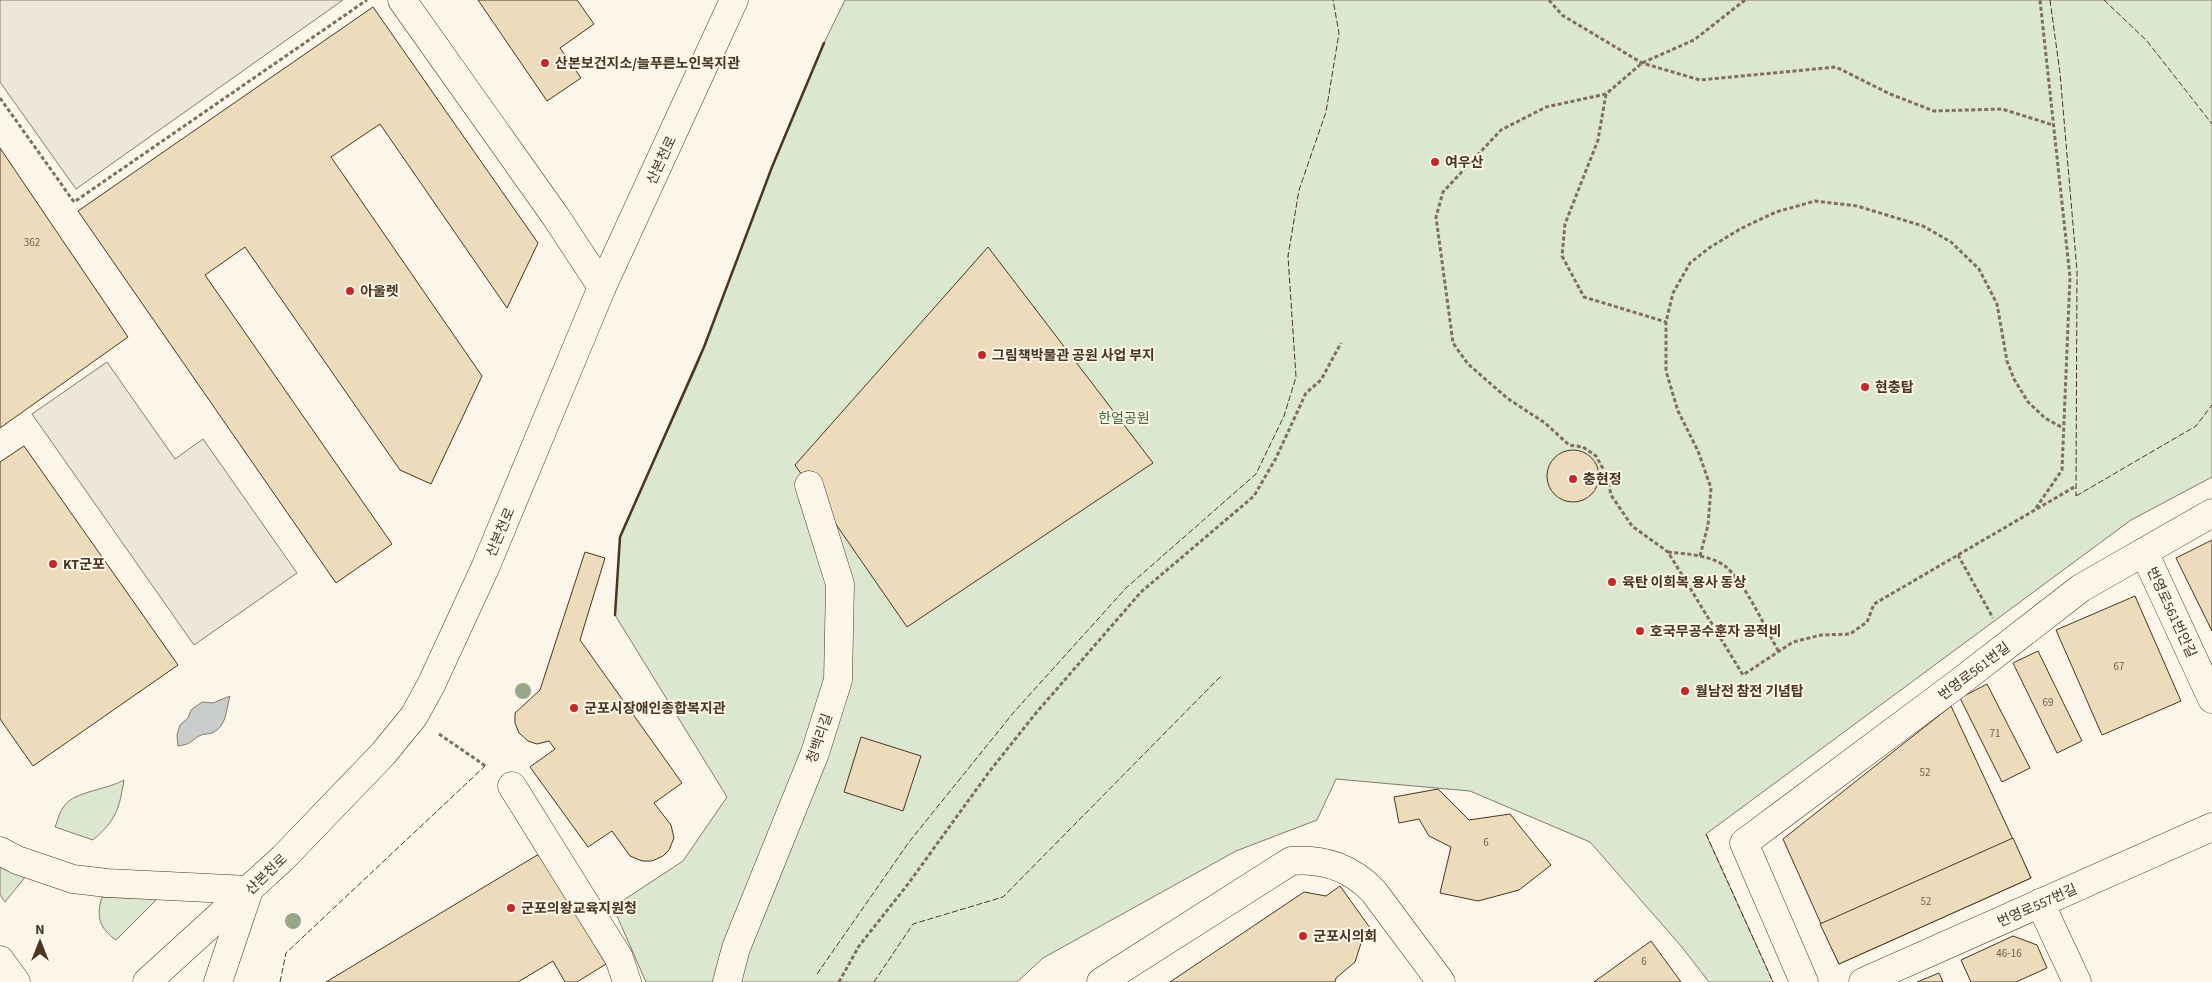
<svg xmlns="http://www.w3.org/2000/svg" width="2212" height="982" font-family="'Source Sans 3','Noto Sans KR',sans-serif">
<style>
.green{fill:#dce7d0;stroke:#887966}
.parking{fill:#ede7d9;stroke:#887966}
.water{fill:#c9cecd;stroke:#887966}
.building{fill:#ecdcbc;stroke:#4a3520}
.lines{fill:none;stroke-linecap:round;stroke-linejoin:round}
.minor-casing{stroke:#4a3520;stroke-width:29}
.path{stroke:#7f6f5c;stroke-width:3;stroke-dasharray:4 2.5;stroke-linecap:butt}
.minor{stroke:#fbf6e9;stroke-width:28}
.fence{stroke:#4a3520;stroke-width:1;stroke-dasharray:6 2.5;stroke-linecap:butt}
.wall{stroke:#4a3520;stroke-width:2.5}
.tree{fill:#96a887}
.poi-dot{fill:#c62828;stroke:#fbf6e9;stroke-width:2}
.labels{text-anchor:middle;stroke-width:4;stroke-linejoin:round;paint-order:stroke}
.number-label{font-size:11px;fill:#725f47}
.poi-label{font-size:14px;font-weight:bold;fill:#4a3520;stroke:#fbf6e9;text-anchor:start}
.street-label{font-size:14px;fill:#4a3520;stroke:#fbf6e9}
.park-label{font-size:14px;fill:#436837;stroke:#fbf6e9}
</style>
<rect width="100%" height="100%" fill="#fbf6e9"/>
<g class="green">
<path d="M845,0H2212V477L2131,520L1706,834L1773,982H1709L1681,946L1590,842L1470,791L1336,779L1317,820L1236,851L1043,958L1017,982H646L613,907L683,861L727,797L615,615L620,537L697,366L772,167L824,43Z"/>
<path d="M124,780C119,810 116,820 93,840L55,827C58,820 60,810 65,805C74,792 109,789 124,780Z"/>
<path d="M0,864L26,876L5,902L0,895Z"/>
<path d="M102,897L157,899L116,940C99,928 96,916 102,897Z"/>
</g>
<g class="parking">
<path d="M0,0H343L76,189L0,82Z"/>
<path d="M107,362L175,459L203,439L297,573L194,645L32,414Z"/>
</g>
<path class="water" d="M230,696C226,709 227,725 214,732C210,735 203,733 199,736C188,743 191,744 178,746L177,735L180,725L188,718L191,710L202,702L213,703Z"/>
<g class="building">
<path d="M478,0H577L594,24L560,48L581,78L547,101Z"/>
<path d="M373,7L538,243L507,308L380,124L331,157L482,376L431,484L400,470L245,247L205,275L392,544L336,583L78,211Z"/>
<path d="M0,148L128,337L0,428Z"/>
<path d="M988,247L1153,463L907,627L795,465Z"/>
<path d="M24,446L178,665L33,766L0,719V462Z"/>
<circle cx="1573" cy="476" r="26"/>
<path d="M2212,540V631L2176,558Z"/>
<path d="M585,552L605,558L580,640L682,783L654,803L671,825L674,838L669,850L663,856L652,861H642L630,856L612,831L588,847L530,767L555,749L549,741L537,744L528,741L519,733L515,723V713L540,690Z"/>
<path d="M2135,596L2181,701L2102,735L2056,630Z"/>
<path d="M2038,651L2082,741L2057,753L2013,663Z"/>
<path d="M1987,684L2030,768L2002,782L1960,698Z"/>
<path d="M1951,706L2031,878L1839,964L1783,839Z"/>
<path d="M861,737L921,756L903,811L844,792Z"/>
<path d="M1438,789L1469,820L1510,814L1551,865L1519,890L1478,901L1440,893L1451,847L1429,836L1419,819L1399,823L1394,797Z"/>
<path d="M2013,838L2031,878L1839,964L1820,924Z"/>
<path d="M539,854L606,964L577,982H565L553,961L518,982H326Z"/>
<path d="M1340,886L1373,932L1362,940L1355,962L1336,978L1335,982H1170L1304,892L1326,896Z"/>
<path d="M2013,936L2037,945L2047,968L2016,982H1971L1961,960Z"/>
<path d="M1651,941L1681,982H1594Z"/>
<path d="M1939,973L1943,982H1917Z"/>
</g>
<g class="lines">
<g class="minor-casing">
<g id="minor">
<path d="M402,0L556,217L602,287"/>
<path d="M2144,552L2212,699"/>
<path d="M512,786L619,958L627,982"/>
<path d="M0,851L17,860L73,879L107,883L249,890L218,982"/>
<path d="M2040,903L2077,982"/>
<path d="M0,960L16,982"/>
<path d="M147,982L283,858L383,754L414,716L431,685L485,568L602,287L734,0"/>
<path d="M727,982L736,948L815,753L838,680L840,584L809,485"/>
<path d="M1101,982L1291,861C1323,858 1352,868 1374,892L1441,982"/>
<path d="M1804,982L1744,843L1957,684L2081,588L2212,513"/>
<path d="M1863,982L2212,827"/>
</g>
</g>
<g class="path">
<path d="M1549,0L1562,15L1642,63L1700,80L1836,67L1890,94L1934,111L2002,109L2053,125"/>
<path d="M1745,0L1694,40L1642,63L1606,94L1546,107L1501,130L1443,192L1436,217L1453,343L1468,364L1507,398L1545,423L1569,445L1583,447L1596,456L1607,476L1611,495L1632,526L1668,552L1743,675L1793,642L1821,635L1850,634L1867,622L1874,604L2076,486"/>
<path d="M1606,94L1598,140L1565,224L1562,256L1584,297L1666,322"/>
<path d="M0,98L74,202L367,0"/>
<path d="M2036,508L2062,470L2070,277L2040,0"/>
<path d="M1668,552C1686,554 1710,555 1725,566C1745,582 1765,628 1779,652"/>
<path d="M1958,555L1993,618"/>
<path d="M1700,556L1708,525L1711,488L1698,451L1678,411L1666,371V322L1673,293L1690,263L1709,248L1740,229L1776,212L1815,201L1857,206L1923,226L1951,242L1979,269L1997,304L2007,361L2014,379L2028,402L2045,418L2063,428"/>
<path d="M439,734L487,767"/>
<path d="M839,982L859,946L908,884L989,772L1036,713L1141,592L1254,496L1276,458L1306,393L1321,380L1341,343"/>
</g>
<use href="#minor" class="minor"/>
<g class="fence">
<path d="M2050,0L2060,73L2077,271L2076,496"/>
<path d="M2104,0L2147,41L2212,124"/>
<path d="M2076,496L2196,426L2212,405"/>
<path d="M1706,834L1773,982"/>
<path d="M817,974L909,842L1014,712L1126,588L1256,474L1284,416L1296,377L1288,256L1299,190L1326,112L1339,33L1333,0"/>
<path d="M280,982L286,953L485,766"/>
<path d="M874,982L913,924L1003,897L1222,675"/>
</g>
<path class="wall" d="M615,615L620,537L704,347L772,167L824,43"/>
</g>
<g class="tree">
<circle cx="523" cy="691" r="8"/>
<circle cx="293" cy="921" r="8"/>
</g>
<g class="poi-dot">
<circle cx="545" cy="63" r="5"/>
<circle cx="1435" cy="162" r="5"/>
<circle cx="350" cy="291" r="5"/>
<circle cx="982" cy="355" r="5"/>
<circle cx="1865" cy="387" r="5"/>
<circle cx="1573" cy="479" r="5"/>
<circle cx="53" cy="564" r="5"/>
<circle cx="1612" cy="582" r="5"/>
<circle cx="1640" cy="631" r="5"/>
<circle cx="1685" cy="691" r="5"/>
<circle cx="574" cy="708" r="5"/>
<circle cx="511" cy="908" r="5"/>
<circle cx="1303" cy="936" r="5"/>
</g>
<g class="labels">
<g class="number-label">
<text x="32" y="246">362</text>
<text x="2119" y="670">67</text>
<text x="2048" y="706">69</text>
<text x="1995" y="737">71</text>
<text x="1925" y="776">52</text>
<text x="1486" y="846">6</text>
<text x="1926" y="905">52</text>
<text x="2009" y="957">46-16</text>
<text x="1644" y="965">6</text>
</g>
<g class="poi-label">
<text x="555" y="68">산본보건지소/늘푸른노인복지관</text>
<text x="1445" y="167">여우산</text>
<text x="360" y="296">아울렛</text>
<text x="992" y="360">그림책박물관 공원 사업 부지</text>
<text x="1875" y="392">현충탑</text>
<text x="1583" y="484">충현정</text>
<text x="63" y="569">KT군포</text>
<text x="1622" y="587">육탄 이희복 용사 동상</text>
<text x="1650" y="636">호국무공수훈자 공적비</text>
<text x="1695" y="696">월남전 참전 기념탑</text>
<text x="584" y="713">군포시장애인종합복지관</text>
<text x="521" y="913">군포의왕교육지원청</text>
<text x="1313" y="941">군포시의회</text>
</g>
<g class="street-label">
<text transform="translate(661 160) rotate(-65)" y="5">산본천로</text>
<text transform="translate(500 532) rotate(-67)" y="5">산본천로</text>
<text transform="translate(2172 612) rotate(65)" y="5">번영로561번안길</text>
<text transform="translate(1974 671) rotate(-37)" y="5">번영로561번길</text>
<text transform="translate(819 738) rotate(-71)" y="5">청백리길</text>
<text transform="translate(266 874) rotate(-44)" y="5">산본천로</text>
<text transform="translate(2037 905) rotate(-24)" y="5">번영로557번길</text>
</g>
<g class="park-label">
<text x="1124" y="423">한얼공원</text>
</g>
</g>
<g transform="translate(40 942)" stroke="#fbf6e9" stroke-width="4" paint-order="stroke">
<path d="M0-4L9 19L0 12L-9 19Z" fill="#4a3520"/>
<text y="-8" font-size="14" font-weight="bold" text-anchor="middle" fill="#4a3520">N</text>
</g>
</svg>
